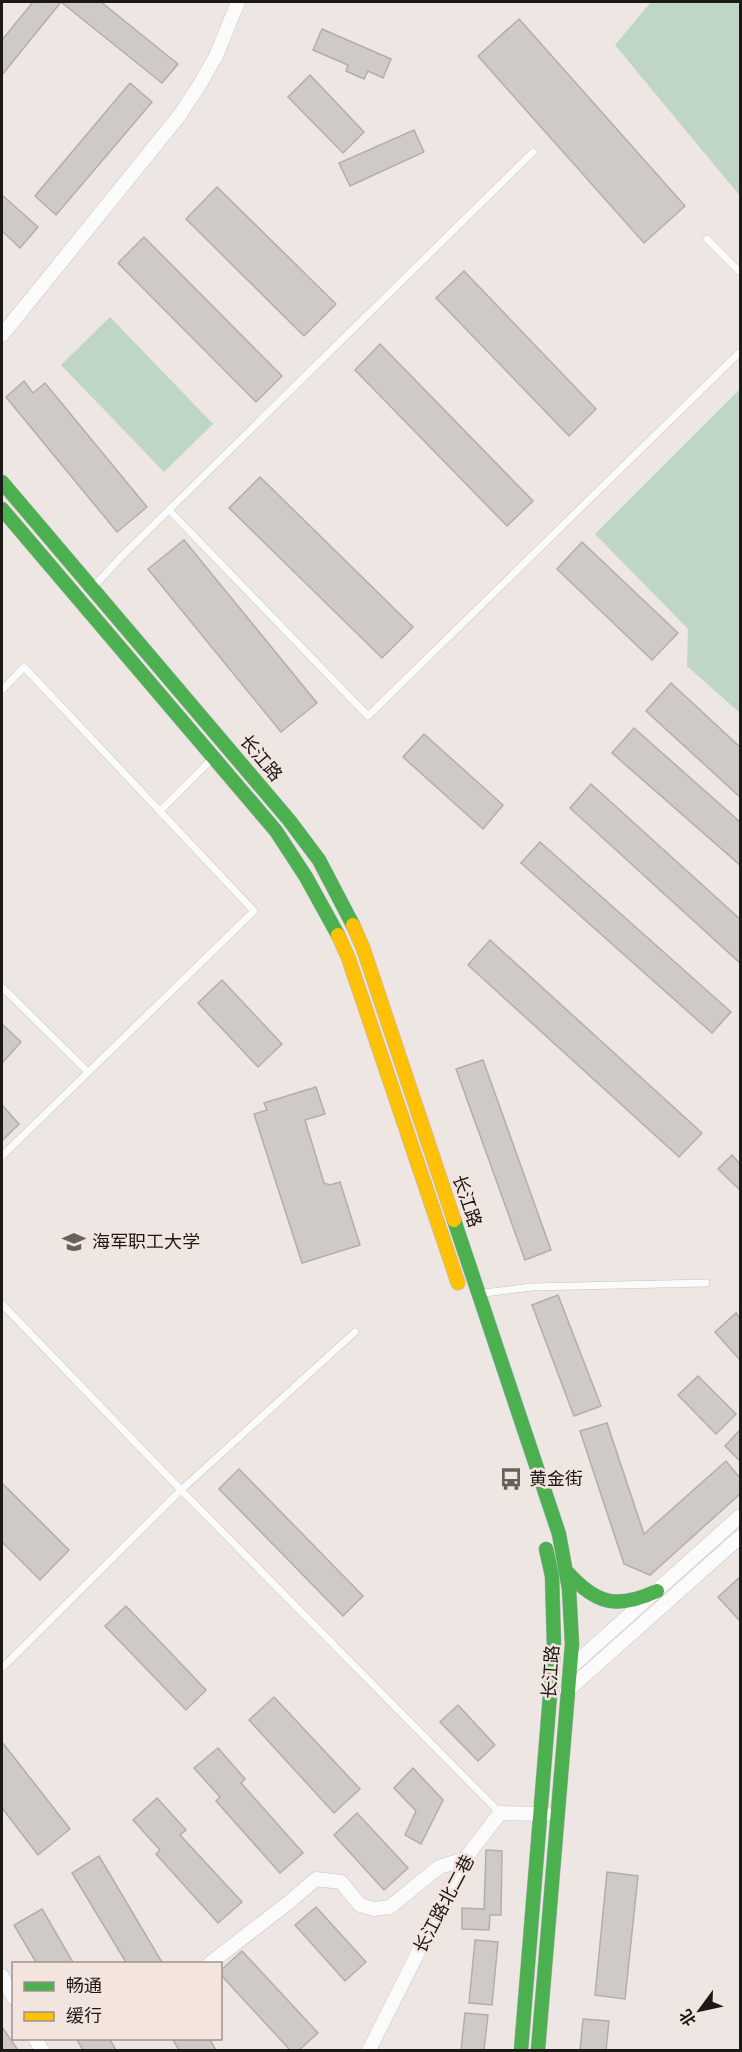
<svg xmlns="http://www.w3.org/2000/svg" width="742" height="2052" font-family="Quicksand,'Noto Sans SC',sans-serif">
<style>
.green{fill:#bfd6c6}
.building{fill:#cfcac6;stroke:#b3aeab;stroke-width:1.5}
.lines{fill:none;stroke-linecap:round;stroke-linejoin:round}
.lane-casing{stroke:#c8c3c1;stroke-width:8}
.street-casing{stroke:#c8c3c1;stroke-width:15}
.fast-casing{stroke:#b3b4b9;stroke-width:15}
.slow-casing{stroke:#b3b4b9;stroke-width:15}
.lane{stroke:#fcfbfb;stroke-width:7}
.street{stroke:#fcfbfb;stroke-width:14}
.fast{stroke:#4caf50;stroke-width:14}
.slow{stroke:#ffc107;stroke-width:14}
.labels{text-anchor:middle;stroke-width:5;stroke-linejoin:round;paint-order:stroke}
.street-label{font-size:18px;fill:#1c1816;stroke:#f3e4de}
.poi-label{font-size:18px;fill:#1c1816;stroke:#f3e4de;text-anchor:start}
</style>
<rect width="100%" height="100%" fill="#eee6e3"/>
<g class="green">
<path d="M651,2H740V196L615,45Z"/>
<path d="M110,317L213,424L164,472L61,365Z"/>
<path d="M740,389V713L687,666L688,629L595,534Z"/>
</g>
<g class="building">
<path d="M33,2H101L178,64L162,83L61,2L2,75V40Z"/>
<path d="M519,19L685,206L644,243L478,56Z"/>
<path d="M322,29L391,59L383,78L368,71L364,79L346,71L348,65L313,50Z"/>
<path d="M310,75L364,132L343,153L288,97Z"/>
<path d="M130,83L152,102L56,215L35,196Z"/>
<path d="M414,130L424,152L350,186L339,163Z"/>
<path d="M217,187L336,304L304,336L186,219Z"/>
<path d="M2,195L38,227L20,248L2,231Z"/>
<path d="M144,237L282,376L256,402L118,263Z"/>
<path d="M464,271L596,409L569,436L436,298Z"/>
<path d="M380,344L533,501L507,526L355,370Z"/>
<path d="M24,381L33,393L45,383L147,507L117,532L6,397Z"/>
<path d="M260,477L413,627L382,658L229,508Z"/>
<path d="M184,540L317,703L281,732L148,569Z"/>
<path d="M582,542L678,633L652,660L557,569Z"/>
<path d="M671,683L740,747V797L646,711Z"/>
<path d="M634,728L740,822V865L612,753Z"/>
<path d="M424,734L503,805L483,829L403,757Z"/>
<path d="M591,784L740,919V963L570,808Z"/>
<path d="M540,842L731,1012L712,1033L521,863Z"/>
<path d="M490,940L702,1133L679,1157L468,965Z"/>
<path d="M222,980L282,1044L258,1067L198,1003Z"/>
<path d="M2,1024L21,1042L2,1063Z"/>
<path d="M483,1060L551,1250L525,1260L456,1069Z"/>
<path d="M316,1087L325,1114L305,1120L324,1183L330,1185L340,1182L360,1245L302,1263L254,1114L267,1110L264,1103Z"/>
<path d="M2,1105L19,1124L2,1141Z"/>
<path d="M732,1155L740,1164V1190L718,1169Z"/>
<path d="M558,1295L601,1406L574,1416L532,1305Z"/>
<path d="M736,1313L740,1319V1360L715,1332Z"/>
<path d="M698,1376L736,1414L716,1434L678,1395Z"/>
<path d="M607,1423L644,1534L726,1461L740,1478V1494L650,1575L624,1564L580,1431Z"/>
<path d="M740,1430V1461L725,1446Z"/>
<path d="M239,1469L363,1596L343,1616L219,1489Z"/>
<path d="M2,1483L69,1550L40,1580L2,1542Z"/>
<path d="M740,1577V1621L718,1597Z"/>
<path d="M126,1606L206,1690L186,1710L105,1626Z"/>
<path d="M274,1697L360,1789L334,1813L249,1720Z"/>
<path d="M458,1705L495,1745L478,1761L440,1722Z"/>
<path d="M2,1742L70,1829L38,1855L2,1808Z"/>
<path d="M218,1748L245,1779L241,1783L303,1853L280,1873L216,1801L220,1797L194,1768Z"/>
<path d="M413,1768L443,1800L421,1844L405,1835L416,1811L394,1788Z"/>
<path d="M157,1798L186,1830L180,1835L242,1902L218,1923L156,1854L160,1850L133,1820Z"/>
<path d="M357,1813L408,1868L384,1890L334,1835Z"/>
<path d="M486,1850L502,1851L501,1915H490L489,1930L462,1929V1908L484,1909Z"/>
<path d="M99,1856L163,1964H127L72,1873Z"/>
<path d="M607,1872L638,1876L625,1999L595,1995Z"/>
<path d="M316,1907L366,1962L345,1981L295,1925Z"/>
<path d="M42,1909L74,1964H37L14,1925Z"/>
<path d="M475,1940L498,1942L492,2005L469,2003Z"/>
<path d="M242,1951L318,2033L299,2050H290L220,1974V1971Z"/>
<path d="M465,2013L488,2015L484,2050H461Z"/>
<path d="M583,2019L609,2021L606,2050H580Z"/>
<path d="M2,2027L18,2050H2Z"/>
<path d="M76,2038H109L116,2050H83Z"/>
<path d="M172,2038H209L216,2050H179Z"/>
</g>
<g class="lines">
<g class="lane-casing">
<g id="lane">
<path d="M707,239L740,272"/>
<path d="M169,510L368,716L740,352"/>
<path d="M96,584L121,557L533,152"/>
<path d="M2,690L24,667L254,911L2,1156"/>
<path d="M160,811L211,760"/>
<path d="M2,987L88,1072"/>
<path d="M484,1293L532,1287L706,1283"/>
<path d="M2,1304L181,1490L500,1813"/>
<path d="M2,1668L181,1490L355,1332"/>
</g>
</g>
<g class="street-casing">
<g id="street">
<path d="M2,335L179,116L200,84L216,56L238,2"/>
<path d="M570,1668L740,1516"/>
<path d="M567,1691L740,1537"/>
<path d="M209,1964L288,1903L316,1879L341,1882L360,1905L374,1909L390,1907L439,1867L465,1859"/>
<path d="M2,1976L14,1998"/>
<path d="M35,2038L42,2050"/>
<path d="M369,2050L465,1859L500,1813L546,1814"/>
</g>
</g>
<g class="fast-casing">
<g id="fast">
<path d="M2,482L289,820L319,860L353,925"/>
<path d="M2,509L276,831L306,877L338,935"/>
<path d="M454,1220L559,1534L569,1589L572,1644L538,2050"/>
<path d="M568,1573C597,1605 618,1609 657,1591"/>
<path d="M521,2050L554,1646L552,1576L546,1549"/>
</g>
</g>
<g class="slow-casing">
<g id="slow">
<path d="M353,925L363,948L454,1220"/>
<path d="M338,935L348,957L458,1283"/>
</g>
</g>
<use href="#lane" class="lane"/>
<use href="#street" class="street"/>
<use href="#fast" class="fast"/>
<use href="#slow" class="slow"/>
</g>
<defs>
<g id="university-bare" transform="scale(1.8)"><path d="M0-5L7-2L0 1L-7-2ZM-4 1L0 2.5L4 1V4Q0 6-4 4Z" fill="#66605e" stroke="#f3e4de" stroke-width="2.5" paint-order="stroke"/></g>
<g id="bus-bare" transform="scale(1.8)"><path d="M-5-6H5V4H4V6H2V4H-2V6H-4V4H-5ZM-3.5-4V0h7V-4ZM-3.5 1.2v1.5H-2V1.2ZM2 1.2v1.5H3.5V1.2Z" fill="#66605e" stroke="#f3e4de" stroke-width="2.5" paint-order="stroke"/></g>
</defs>
<g fill-rule="evenodd">
<use href="#university-bare" x="74" y="1242"/>
<use href="#bus-bare" x="511" y="1479"/>
</g>
<g class="labels">
<g class="street-label">
<text transform="translate(261 758) rotate(50)" y="6">长江路</text>
<text transform="translate(467 1201) rotate(71)" y="6">长江路</text>
<text transform="translate(551 1672) rotate(-86)" y="6">长江路</text>
<text transform="translate(444 1904) rotate(-62)" y="6">长江路北二巷</text>
</g>
<g class="poi-label">
<text x="92" y="1248">海军职工大学</text>
<text x="529" y="1485">黄金街</text>
</g>
</g>
<rect width="742" height="2052" fill="none" stroke="#1c1816" stroke-width="6"/>
<rect x="12" y="1962" width="210" height="78" fill="#f3e4de" stroke="#9d928e" stroke-width="1.5"/>
<rect x="24" y="1982" width="30" height="9" fill="#4caf50" stroke="#9d928e" stroke-width="1.5"/>
<text x="66" y="1992" font-size="18" fill="#1c1816">畅通</text>
<rect x="24" y="2012" width="30" height="9" fill="#ffc107" stroke="#9d928e" stroke-width="1.5"/>
<text x="66" y="2022" font-size="18" fill="#1c1816">缓行</text>
<g transform="translate(700 2010) rotate(237)" stroke="#f3e4de" stroke-width="4.5" paint-order="stroke">
<path d="M0-4.5L10 22L0 15L-10 22Z" fill="#1c1816"/>
<text y="-9" font-size="16" font-weight="bold" text-anchor="middle" fill="#1c1816">北</text>
</g>
</svg>
